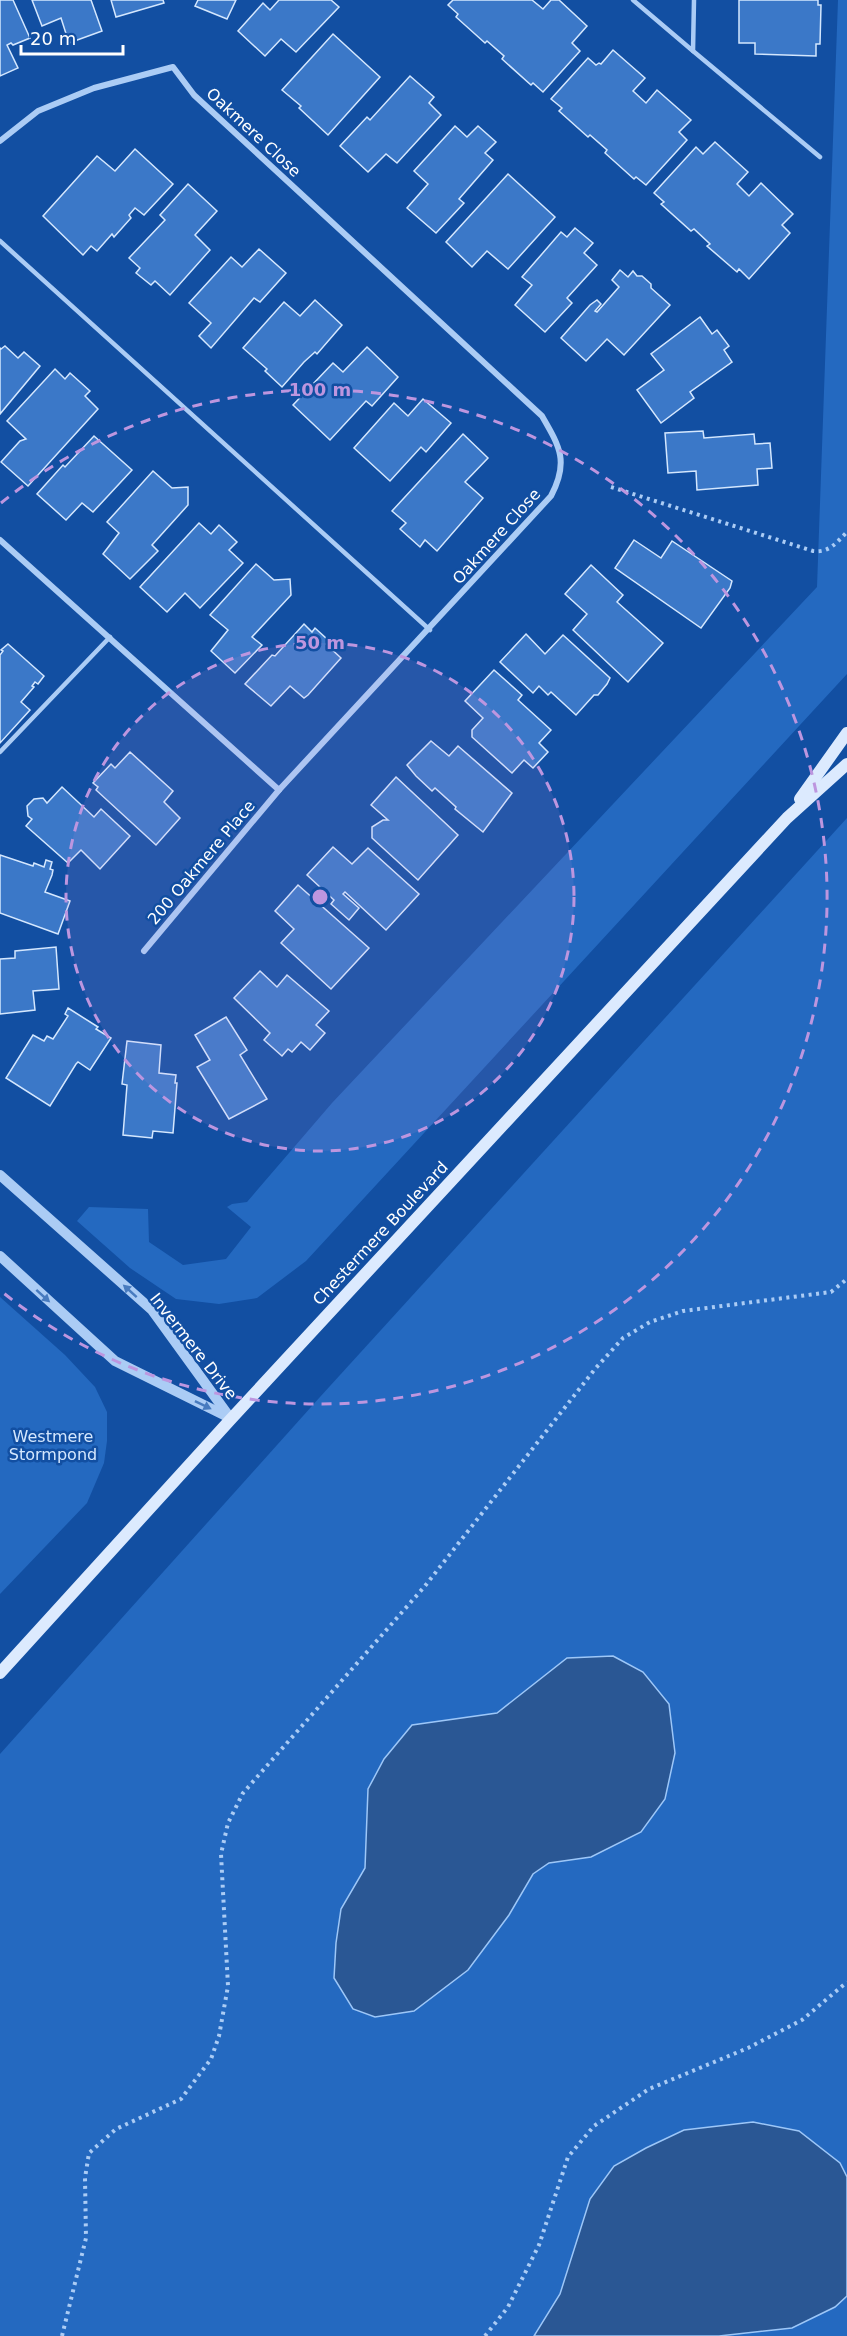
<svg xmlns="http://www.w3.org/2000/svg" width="847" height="2336" font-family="'DejaVu Sans',sans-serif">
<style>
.green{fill:#2469c0}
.water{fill:#2a5794;stroke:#9dc7f8;stroke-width:1.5}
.building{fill:#3b78c8;stroke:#d4e7fe;stroke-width:1.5}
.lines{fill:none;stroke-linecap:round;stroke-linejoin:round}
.path{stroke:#abccf5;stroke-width:4;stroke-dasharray:3 4.5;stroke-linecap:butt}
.service{stroke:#abccf5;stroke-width:4.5}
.minor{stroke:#abccf5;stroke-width:6}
.tertiary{stroke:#abccf5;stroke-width:10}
.secondary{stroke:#dceafe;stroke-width:12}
.oneway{fill:#487bbf}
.ring{fill:none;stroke:#bd96df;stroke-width:3;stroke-dasharray:10 8}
.labels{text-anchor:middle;stroke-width:5;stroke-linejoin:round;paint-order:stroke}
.street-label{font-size:16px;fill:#fff;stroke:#124fa2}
.park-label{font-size:16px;fill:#d4e7fe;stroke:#124fa2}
.centre{fill:#bd96df;stroke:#124fa2;stroke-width:3}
.ring-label{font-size:18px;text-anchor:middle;font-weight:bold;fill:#bd96df;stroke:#124fa2;stroke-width:5;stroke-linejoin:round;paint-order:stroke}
</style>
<rect width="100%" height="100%" fill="#124fa2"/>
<g class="green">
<path d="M838,0H847V674L306,1261L257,1298L219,1304L176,1299L130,1268L77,1221L89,1207L148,1209L149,1242L183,1265L226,1259L251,1227L227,1207L232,1204L247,1202L332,1103L817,587Z"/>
<path d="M847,818V2336H0V1754L320,1397Z"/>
<path d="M0,1297L65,1355L95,1387L107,1412V1441L104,1463L87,1503L0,1594Z"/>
</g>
<g class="water">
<path d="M613,1656L643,1672L669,1704L675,1753L665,1799L641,1832L591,1857L549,1863L533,1874L509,1915L468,1970L414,2011L375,2017L353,2009L334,1978L336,1943L341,1909L365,1868L368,1789L384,1759L412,1725L497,1713L567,1658Z"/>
<path d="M753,2122L799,2131L840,2163L847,2177V2296L835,2307L792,2328L719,2336H534L560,2294L590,2199L614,2166L646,2148L684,2130Z"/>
</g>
<g class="building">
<path d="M0,0H13L30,38L13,45L11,43L7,45L18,68L0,76Z"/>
<path d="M32,0H91L102,31L69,43L61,18L42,26Z"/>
<path d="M111,0H163L164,3L116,17Z"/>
<path d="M198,0H236L227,19L195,6Z"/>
<path d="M279,0H331L339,7L296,52L281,39L265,56L238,31L263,3L270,10Z"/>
<path d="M453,0H532L543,9L551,0H559L587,26L572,43L580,51L543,92L533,83L531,85L502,59L504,56L487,41L485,43L456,17L458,14L448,5Z"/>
<path d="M739,0H818V5H821L820,44H816V56L755,54V43H739Z"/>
<path d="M333,34L380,77L328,135L299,108L301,106L282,90Z"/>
<path d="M613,50L645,78L633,91L646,103L657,90L691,120L679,132L687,140L646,185L636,177L634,179L605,153L607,150L590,135L588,137L559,111L562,108L551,99L588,58L596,65L599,63L601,64Z"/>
<path d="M410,76L434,97L429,103L441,115L397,163L386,154L368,172L340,146L367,117L370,120Z"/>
<path d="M455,126L467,137L478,126L496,142L485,153L493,160L459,199L464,203L436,233L407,208L428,184L414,171Z"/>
<path d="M715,142L748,172L737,184L749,196L761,183L793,214L782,225L790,233L749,279L739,269L737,272L707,246L710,244L694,229L691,231L661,204L664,202L654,193L696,147L703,154Z"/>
<path d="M135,149L173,184L144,215L135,208L129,215L131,218L114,237L112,234L97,251L91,246L83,255L43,216L97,156L115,171Z"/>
<path d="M508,174L555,217L508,269L487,251L472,267L446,242Z"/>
<path d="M188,184L217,211L195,235L210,250L170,295L155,281L151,285L136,273L140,268L129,258L165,220L160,215Z"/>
<path d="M575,228L593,243L584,253L597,265L567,298L572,303L545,332L515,305L532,285L522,277L561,232L567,237Z"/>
<path d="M259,249L286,273L260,302L254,298L211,348L199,336L211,323L189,303L231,257L242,267Z"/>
<path d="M620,270L628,277L633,271L637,276H642L651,284V288L670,305L624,355L607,339L586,361L561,338L590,305L597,300L601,304L595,311L597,312L619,287L612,280Z"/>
<path d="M315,300L342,325L317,354L315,352L304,362L282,387L265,371L267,369L243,348L284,302L300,316Z"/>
<path d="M700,317L712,334L717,330L729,346L724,350L732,362L690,392L694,398L661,423L637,390L664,370L651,354Z"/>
<path d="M5,346L18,358L24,352L40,366L0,414V348L1,349Z"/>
<path d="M367,347L398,377L372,406L366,401L330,440L293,405L333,363L343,372Z"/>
<path d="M55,369L65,379L70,373L90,391L85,396L98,409L28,486L1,462L20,441L26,439L7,421Z"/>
<path d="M423,399L451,423L426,452L421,447L390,481L354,448L394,403L408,416Z"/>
<path d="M703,431L704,438L754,434L755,444L770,443L772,468L757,469L758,485L697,490L696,471L668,473L665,433Z"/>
<path d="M463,434L488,458L465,482L483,498L437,551L425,540L420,547L400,529L406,523L392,511Z"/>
<path d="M94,436L132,470L93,512L82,503L66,520L37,494L63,465L65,467Z"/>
<path d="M153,471L172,488L188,487V505L152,545L158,551L130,579L103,554L119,533L107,522Z"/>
<path d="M199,523L211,534L219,525L237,542L229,550L243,563L200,608L185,593L167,612L140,587Z"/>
<path d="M634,540L661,558L672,541L732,581L730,588L701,628L615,568Z"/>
<path d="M256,564L274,580L290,579L291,595L252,637L262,645L235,673L211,651L228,630L210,615Z"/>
<path d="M591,565L623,595L617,602L663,643L628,682L573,630L587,614L565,594Z"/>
<path d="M304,624L312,632L315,628L328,640L326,644L341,658L308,695L304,698L290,686L271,706L245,684L272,655L275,656Z"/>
<path d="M526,634L545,654L563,635L610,678L607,684L598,695H594L576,715L551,692L548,695L539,686L533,693L500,662Z"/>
<path d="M8,644L44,676L38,684L35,682L32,686L34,687L21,702L30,710L0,743V655L3,651L1,650Z"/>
<path d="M494,670L522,695L518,700L551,730L539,743L548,752L533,768L524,760L512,773L472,737V730L483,718L465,701Z"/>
<path d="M431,741L449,756L458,746L512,793L483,832L455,809L456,807L435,788L432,791L416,776L407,765Z"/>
<path d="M130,752L173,791L164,802L180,818L156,845L96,790L98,787L93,783L111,764L115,768Z"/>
<path d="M396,777L458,835L418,880L372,838V827L383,820H388L371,805Z"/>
<path d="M62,787L94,817L101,809L130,836L100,869L81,850L68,863L26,826L32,819L28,816L27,806L34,799L43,798L47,803Z"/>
<path d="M333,847L352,864L368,848L419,894L386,930L345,892L343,894L359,908L349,920L331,904L334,900L307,875Z"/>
<path d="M0,855L33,866L34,863L44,867L46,860L52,862L50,869L53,870L52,875L45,892L70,901L58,934L0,913Z"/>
<path d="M298,885L369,948L331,989L281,943L294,929L275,911Z"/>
<path d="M56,947L59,989L33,991L35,1010L0,1014V959L15,958V951Z"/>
<path d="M260,971L277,987L287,975L329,1011L316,1025L325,1033L310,1050L301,1042L292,1052L288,1049L282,1056L264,1040L270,1033L234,998Z"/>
<path d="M68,1008L98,1027L96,1029L111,1038L90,1070L78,1062L76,1064L50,1106L6,1078L33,1035L44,1041L47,1036L53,1039L68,1016L65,1014Z"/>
<path d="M226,1017L247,1050L240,1055L267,1099L229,1119L197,1067L210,1060L195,1035Z"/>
<path d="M127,1041L161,1045L159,1073L176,1075L175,1083H177L173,1133L153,1131L152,1138L123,1135L127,1085L122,1084Z"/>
</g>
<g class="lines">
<g class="path">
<path d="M611,487L813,551C829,553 836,543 847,532"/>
<path d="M62,2336L86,2238L85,2178L89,2153L116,2129L181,2099L211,2059L219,2036L228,1986L221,1854L228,1823L243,1793L425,1586L595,1369L623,1338L650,1322L683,1311L831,1292L847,1279"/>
<path d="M485,2336L508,2307L539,2245L568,2157L594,2126L649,2089L748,2048L802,2020L847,1982"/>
</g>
<g class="service">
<path d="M633,0L693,51L694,0"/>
<path d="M693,51L820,157"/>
<path d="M0,241L430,630"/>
<path d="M0,752L110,637"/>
</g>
<g class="minor">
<path d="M0,141L38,111L94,88L173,67L194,95L542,416C560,447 569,462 551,496L279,790L0,540"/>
<path d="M144,951L279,790"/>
</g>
<g class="tertiary">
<path d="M0,1175L152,1310L231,1419"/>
<path d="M0,1256L115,1361L228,1417"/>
</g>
<g class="secondary">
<path d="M800,799L847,733"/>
<path d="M0,1673L231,1419L787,818L847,764"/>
</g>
</g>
<defs><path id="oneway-solid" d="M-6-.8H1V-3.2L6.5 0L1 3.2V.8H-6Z" transform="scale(1.5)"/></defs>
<g class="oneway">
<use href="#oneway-solid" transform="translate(130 1291) rotate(-138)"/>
<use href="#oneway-solid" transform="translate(43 1296) rotate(42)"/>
<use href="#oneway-solid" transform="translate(203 1405) rotate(26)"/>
</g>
<circle cx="320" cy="897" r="254" fill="#bd96df" fill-opacity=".12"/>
<g class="ring">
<circle cx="320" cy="897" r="254"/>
<path d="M1 503A507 507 0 1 1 1 1291"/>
</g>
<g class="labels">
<g class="street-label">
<text transform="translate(254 132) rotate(43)" y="6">Oakmere Close</text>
<text transform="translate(496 536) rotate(-48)" y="6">Oakmere Close</text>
<text transform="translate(201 862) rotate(-50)" y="6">200 Oakmere Place</text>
<text transform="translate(380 1233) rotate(-47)" y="6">Chestermere Boulevard</text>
<text transform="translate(194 1346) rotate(52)" y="6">Invermere Drive</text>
</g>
<g class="park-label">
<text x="53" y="1442">Westmere<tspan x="53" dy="18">Stormpond</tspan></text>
</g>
</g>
<circle cx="320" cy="897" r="9" class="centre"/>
<g class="ring-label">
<text x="320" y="396">100 m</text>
<text x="320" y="649">50 m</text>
</g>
<path d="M21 45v9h102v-9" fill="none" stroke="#ffffff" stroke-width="3"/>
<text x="30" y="45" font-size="18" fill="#ffffff" stroke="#124fa2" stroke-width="4.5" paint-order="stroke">20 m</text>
</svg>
